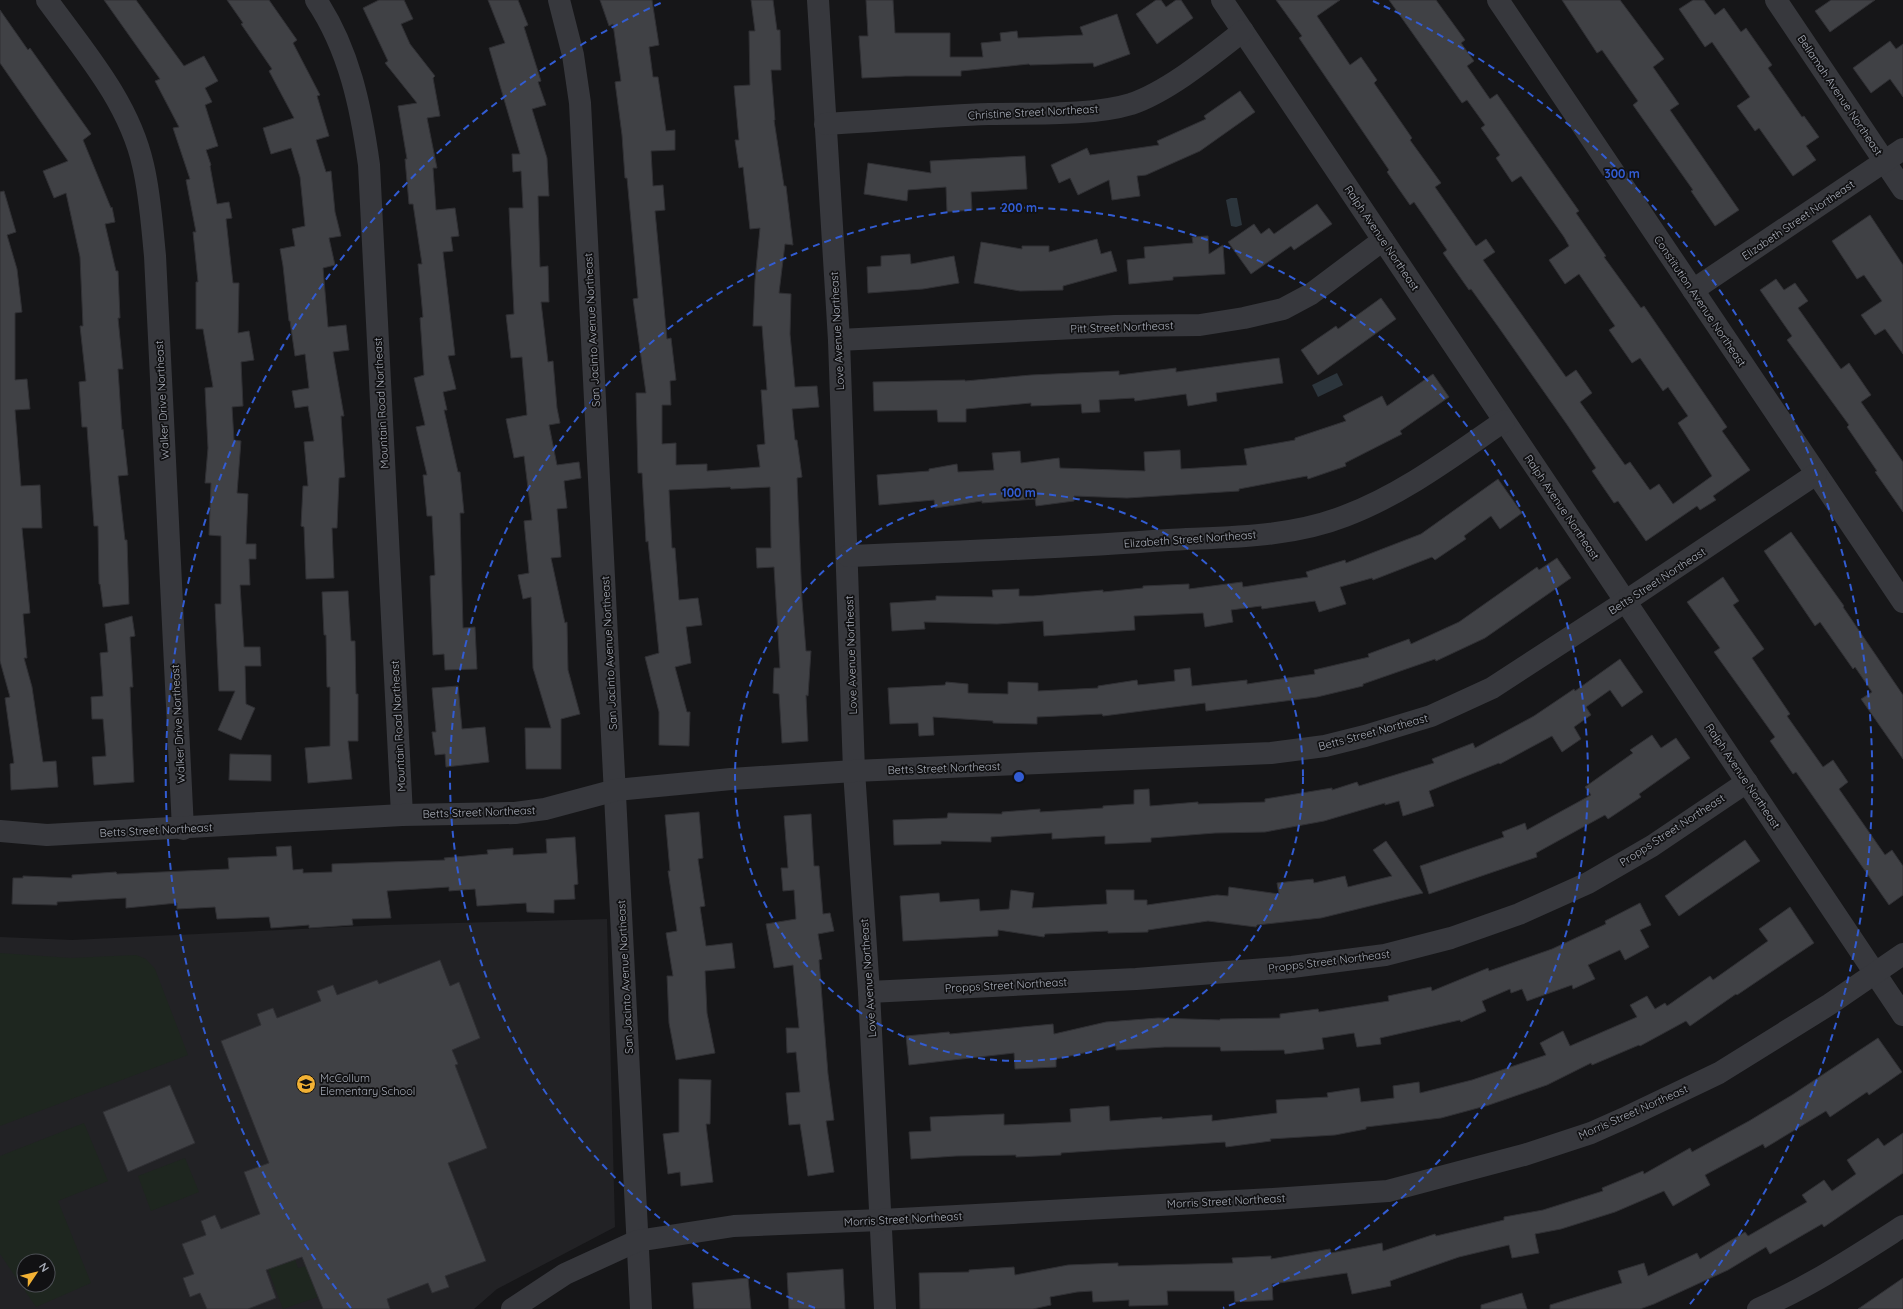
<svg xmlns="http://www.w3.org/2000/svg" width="1903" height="1309" font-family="Quicksand,sans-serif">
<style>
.built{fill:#222225;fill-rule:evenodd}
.green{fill:#1e261f;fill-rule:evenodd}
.water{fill:#2c353c}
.building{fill:#404145;stroke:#303034}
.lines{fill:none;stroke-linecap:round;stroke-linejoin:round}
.minor{stroke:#37383d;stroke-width:22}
.ring{fill:none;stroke:#325cd3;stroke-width:2;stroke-dasharray:7 5}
.labels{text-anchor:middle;stroke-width:3.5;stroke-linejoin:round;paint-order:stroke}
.street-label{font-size:11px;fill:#a8adb8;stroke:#111113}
.poi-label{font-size:11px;fill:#a8adb8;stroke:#111113;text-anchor:start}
.centre{fill:#325cd3;stroke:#111113;stroke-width:2}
.ring-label{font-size:12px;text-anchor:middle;font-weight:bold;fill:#325cd3;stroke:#111113;stroke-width:3.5;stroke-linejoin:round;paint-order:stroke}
</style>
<rect width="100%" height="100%" fill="#161618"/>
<path class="built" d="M607,919L615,1227L497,1289L474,1309H0V937L72,940L384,925ZM24,1261H48V1285H24Z"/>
<g class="green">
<path d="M0,953L71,958L136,955L146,959L155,969L188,1055L0,1126Z"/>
<path d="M84,1123L108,1181L58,1201L91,1283L36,1307L0,1254V1156ZM24,1261H48V1285H24Z"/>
<path d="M185,1158L199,1192L151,1211L138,1176Z"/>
<path d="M295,1259L298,1268L306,1266L318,1297L283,1309L268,1269Z"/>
</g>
<g class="water">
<path d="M1231,198H1237L1242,225L1236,227L1231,226L1226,200Z"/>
<path d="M1337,373L1343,385L1318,397L1312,385Z"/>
</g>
<g class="building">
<path d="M104,0H136L184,66L204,56L218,81L205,88L212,102L205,105L218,146L206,150L211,165L210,166L217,204L229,202L232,218L226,219L233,283H239L238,333L249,331L254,360L241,362L243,406L232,407L234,440L241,441L237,493L248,494L246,544H256V559H249L250,585H240L244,647H260L261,666H245L246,704L255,708L241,740L218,730L235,691H219L215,604H221V536L209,535L211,483H205L208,448L205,388L213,387L203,329H196V282H198L193,232H196L186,180L190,179L173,128L179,127L155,81L160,79Z"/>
<path d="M227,0H269L297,40L293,43L320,95L317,96L329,136L316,140L326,172L331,171L335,212L341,236L329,238L335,265L323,268L328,327L346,325L349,350L333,352L344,416H341L345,477L339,478L337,528H332L334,578L306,579L304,527L301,526L303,486H308L304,442L314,441L308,406L295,408L292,391L309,388L305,354L295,356L290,321H289L283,266L280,249L295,246L292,229L305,226L300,177L291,148L271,154L263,128L294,118L269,71L272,69L241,24L243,23Z"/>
<path d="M379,0H404L413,19L401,24L410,44L435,76L433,78L440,116L427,118L437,168H433L436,210L455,208L459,236L451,237L453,251L443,252L455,355L448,356L456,389L443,392L447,410H444L458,472H460L464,513H460L463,628L475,627L477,669L445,670L444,654L433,655L430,576L435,575L432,516H427L423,475H427L416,427L425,425L414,378L424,375L420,318L423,317L418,264H422L413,204H409L405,159H407L398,106L417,103L385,63L388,61L363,8Z"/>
<path d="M488,0H518L528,25L524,27L541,81L538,82L546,105L532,109L547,158L549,196H538L540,267L548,266L549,302H541L548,362L553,361L557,408L560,423L549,425L557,465L579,462L581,478L564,481L567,508L557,509L561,557L551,558L565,623L567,622L568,670L580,714L561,719V769H526L525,728H551L533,668L531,597L523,599L518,575L529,573L524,521L532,520L524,456L514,458L506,419L527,415L522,357L511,358L506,315L514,314L509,208H523L521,171L513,172L512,154H520L489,48L505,43Z"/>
<path d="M600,0H652L659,45L649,47L653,77H658L666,131L675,130V150L651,151L653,186L663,185L665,210L655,211L667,339L671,338L676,380L670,381L671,405H662V444L676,443V465L707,464V471L760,467L757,445L765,444L761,390H767L762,326H753L755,280L760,228L750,229L743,167L739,168L735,140H739L734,86L750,85L749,31H755L751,0H773L777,30H780L781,70H771L775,120H774L784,186H786L793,245L785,244L779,293L791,294L790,334L795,387L817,386L819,407L792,409L795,440H797L802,477L797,478L802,600L806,651H811L808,696L806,695L808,741L782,743L779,694L773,693L774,668H780L774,567L757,568L756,548H771L770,487L731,489L730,487L669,490L672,548H675L679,600L698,598L702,625L686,627L691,663L675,667L687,712H690L689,746L659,745V712L645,657L659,653L648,541L646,542L642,473H638L636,393H646L633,299L638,298L627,178H625L622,135L615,82L621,81L613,24L609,26Z"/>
<path d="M866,0H893L895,33H950V57H983L981,43L1001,41L1000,33L1017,31L1018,38L1083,35L1080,27L1117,14L1130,54L1094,67L1093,63L1030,65L1029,64L961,71V76H906L862,78L859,36H868Z"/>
<path d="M1156,0H1161L1166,7L1176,0H1181L1193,18L1157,44L1136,14Z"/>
<path d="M1276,0H1340L1317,16L1350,65L1361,57L1377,80L1374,83L1412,138L1410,140L1441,183L1435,187L1476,246L1486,239L1495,252L1483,260L1566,377L1576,370L1592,393L1580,402L1625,465L1630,462L1650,490L1659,484L1673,504L1712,476L1678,423L1688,416L1668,387L1663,391L1640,358L1632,363L1609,330L1615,326L1579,274L1565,284L1549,260L1569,246L1564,237L1521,176L1512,182L1496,158L1500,155L1481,128L1485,125L1467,100L1462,103L1389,0H1436L1465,40L1461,43L1474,61L1467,66L1490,99L1497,94L1579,211L1576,213L1606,256L1604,257L1641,308L1644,306L1727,427L1722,431L1750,470L1713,496L1716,500L1700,510L1697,506L1646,541L1618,501L1614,503L1592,471L1596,468L1568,426L1497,325L1471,289L1469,290L1443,253L1447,250L1414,202L1410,205L1387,172L1389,170L1299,38L1302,36Z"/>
<path d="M1562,0H1620L1664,59L1653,67L1679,104L1670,110L1739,210L1715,226L1691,191L1693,190L1633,105L1638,101L1602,50L1597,53Z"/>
<path d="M1693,0H1704L1715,15L1724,8L1741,32L1746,28L1772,65L1768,68L1802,117L1804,116L1819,137L1806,146L1816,160L1793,176L1759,128L1755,131L1737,106L1750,97L1712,42L1705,47L1679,9Z"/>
<path d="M1831,0H1875L1830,32L1815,11Z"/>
<path d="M0,10L28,50L30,48L91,134L83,140L111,208L112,207L115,222L105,224L116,271H118L120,318H118L123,369H118L122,430L123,429L128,475L118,476L125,540H127L129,604L103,607L100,584H99L98,526H94L87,427H82L79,382L86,381L80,326H83L80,257L66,193L54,198L43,171L68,161L0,63Z"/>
<path d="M1890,41L1896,49L1903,44V97L1890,79L1871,93L1853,68Z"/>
<path d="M1240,91L1255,112L1200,151L1146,175L1137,176L1140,196L1112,200L1109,180L1078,195L1070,178L1059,183L1051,165L1087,148L1090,155L1159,145L1157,141L1206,119L1204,116Z"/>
<path d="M1025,156L1027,189L971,192L972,210L947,212L946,187L908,190L907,201L864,194L868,163L931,173L930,161Z"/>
<path d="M4,191L16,232L7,235L17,269L22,312L15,313V380L27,379L30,409L15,410L21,486L40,485L42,528H22L30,613L23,614L27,658H24L32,687L43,762L56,761L58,787L11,790L10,764L14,763L5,698L10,697L0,661V192Z"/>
<path d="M1317,204L1332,224L1294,250L1291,246L1251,274L1228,242L1254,224L1261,234L1269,228L1274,234Z"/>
<path d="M1870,215L1903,265V354L1885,329L1875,335L1861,315L1882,301L1864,275L1857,279L1832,241Z"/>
<path d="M1208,236L1209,254L1223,245L1225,274L1173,277V280L1129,284L1127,260L1145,258L1144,247L1193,243L1192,237Z"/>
<path d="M1097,239L1101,254L1111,251L1117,271L1063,286V290L1020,291L974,283L981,242L1022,249V246H1049V252Z"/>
<path d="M910,254L911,264L954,256L959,283L923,289L868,293L867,267L881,266V256Z"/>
<path d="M1776,279L1784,290L1795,283L1808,301L1798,308L1841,369L1849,363L1871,395L1861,402L1903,462V512L1875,472L1877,471L1847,427L1849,425L1787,340L1792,336L1760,290Z"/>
<path d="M1381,298L1396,319L1318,375L1301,350L1336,326L1338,329Z"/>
<path d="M1279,358L1283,383L1216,393L1217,401L1188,406L1186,394L1135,401L1134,398L1099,400L1100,412L1082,413L1081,404L1031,406V403L966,409V422H938L937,410L874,411L873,382L965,380V381L1031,375L1119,371V375L1176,368V372Z"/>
<path d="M1433,374L1449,397L1400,431L1402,434L1345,463L1346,466L1308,479L1307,476L1239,489V491L1127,498L1074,496V501L1036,506L1035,499L982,503V501L935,508L934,500L879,505L877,475L929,471V469L957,464L958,472L994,470L992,453L1020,451L1021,463L1059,458L1060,468L1145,471L1144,452L1180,450L1181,469L1247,465L1244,449L1295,440V438L1346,421L1343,416L1382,396L1387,406Z"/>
<path d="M1498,479L1522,513L1500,529L1491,516L1464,536L1466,539L1435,560L1432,557L1373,580L1372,578L1340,587L1346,604L1319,612L1315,601L1262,609L1261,606L1231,610L1233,622L1205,627L1203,613L1134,616L1135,630L1044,636L1043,621L997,624L924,622L925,629L892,631L890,603L936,600V596L993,597L992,590L1019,589V596H1033L1103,590V592L1143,588V586L1189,584V589L1242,582L1243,587L1308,577L1306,572L1345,560L1346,563L1421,534Z"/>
<path d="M1791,532L1844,606L1843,607L1903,695V759L1861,699L1872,692L1855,667L1853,669L1820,622L1815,626L1764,551Z"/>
<path d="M1557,558L1571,578L1485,638L1436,661L1435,659L1363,684V686L1317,697L1206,711L1205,703L1103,716L1102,714L1037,717V724L993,723V721L933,717L934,735L919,736L918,723L890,724L888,688L945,685L946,682L968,684V693L1008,694V682L1038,683V691L1098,688V686L1137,680L1138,685L1175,681L1174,670L1190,668L1192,686L1247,680V684L1315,674L1314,670L1369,657L1368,654L1409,639L1411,644L1459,622L1537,567L1539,570Z"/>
<path d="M1723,577L1739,601L1733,605L1764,649L1752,658L1790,714L1787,716L1823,767L1833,760L1848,782L1839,789L1885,855L1892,850L1903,866V895L1889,905L1796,772L1793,774L1770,741L1775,737L1714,652L1720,648L1687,602Z"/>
<path d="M348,591L351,641H355L356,694H358V741H348L352,779L308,783L305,748L330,746V687H327L326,635H324L322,592Z"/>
<path d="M132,616L135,636L130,637L133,687H130L134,782L94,785L92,757L106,756L103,719H92L91,697L103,696L100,653L108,652L105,624Z"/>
<path d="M1620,659L1643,692L1622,707L1610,690L1586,707L1591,715L1574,727L1581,739L1562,752L1552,736L1500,764L1499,763L1429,791L1434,806L1403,816L1399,801L1385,805V803L1324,821L1265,832L1215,833L1151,838V842L1105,844V836L1052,839V833L991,837V842L941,841V844L894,845L893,820L947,818L948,813L1002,814V812L1040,809V812L1103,808V806L1134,804V790L1149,789L1150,806L1198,802V804L1265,802V799L1332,788V790L1357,782L1359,786L1434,763L1432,759L1473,743L1475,748L1534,716L1574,689L1575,691Z"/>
<path d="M458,686L462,729L485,727L489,762L446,767L445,754L435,755L432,732H436L432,688Z"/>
<path d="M1652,735L1661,748L1676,738L1690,758L1639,794L1641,797L1608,819L1605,815L1536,853L1537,857L1429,894L1420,866L1504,837L1502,832L1525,823L1527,830L1591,795L1585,787L1633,753L1630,750Z"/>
<path d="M230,754L271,755V781L229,780Z"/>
<path d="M699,812L703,858L698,859L705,906L700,907L706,946L732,943L735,968L705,971L707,1013L715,1053L676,1060L669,1023L667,976H673L666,933L677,931L668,871H670L665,815Z"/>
<path d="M811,814L814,866H819L823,914L830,913L834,931L818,934L822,959L819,960L828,1074L834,1120L826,1121L834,1172L808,1176L800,1124L789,1125L786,1093L800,1092L796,1052L787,1053L786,1028H799L793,965L774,968L766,924L796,919L794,890L783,891L781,868H788L784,816Z"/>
<path d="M575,837L578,884L574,885L575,899L554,900V913L527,912L526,903L477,906L475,889L449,891V887L387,891L391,918L352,919L353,925L309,928V925L271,928L269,917L217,919L215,907L177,909V903L126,908V898L57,902V905L12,904L13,878H23V876L72,878V875L116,872L117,874L229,869L228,858L277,856L276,847L291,846L293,870L303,869V873L332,872V864L445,860L444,858L488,854L487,850L513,848V855L547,853L546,839Z"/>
<path d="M1745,840L1760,861L1679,916L1665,896Z"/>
<path d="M1386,841L1423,893L1321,918L1257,925L1256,927L1208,921L1148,930V932L1108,933V931L1045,934L1044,937L998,930V936L903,941L900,896L939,893L940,902L979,899L980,911L1009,909L1011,890L1034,893L1032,908L1107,904L1106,890H1134V900H1147V905L1217,895L1228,896L1229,887L1279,894L1277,883L1313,879L1314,883L1345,876L1348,887L1392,876L1373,850Z"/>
<path d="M1640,903L1651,925L1640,930L1649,947L1625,960L1620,950L1588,965L1595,979L1573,989L1572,985L1527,1001L1522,989L1511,993L1510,989L1482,1001L1486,1011L1461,1022L1460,1020L1380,1038L1381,1044L1357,1047L1354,1033L1322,1038L1324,1049L1285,1054L1284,1050L1221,1051L1220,1047H1165L1116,1050V1046L1056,1059V1067L1015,1069L1014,1053L909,1065L906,1036L949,1032L950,1034L1053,1024L1054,1034L1106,1022L1158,1018L1220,1020V1019L1280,1018V1014L1318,1009L1319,1012L1389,1001L1388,996L1431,987L1432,991L1488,968L1489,971L1552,949L1606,924L1605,921Z"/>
<path d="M1790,907L1814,943L1737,995L1736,994L1690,1026L1686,1021L1640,1046L1639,1045L1592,1065L1591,1063L1547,1085L1489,1105L1441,1118L1366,1127V1129L1335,1135L1270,1139L1271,1141L1226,1147L1225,1142L1061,1153V1155L1016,1157V1155L956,1156L911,1159L909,1132L931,1131L930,1117L1004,1114V1125L1071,1122L1070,1109L1109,1106L1110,1121L1162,1117V1119L1212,1115V1121L1277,1113L1276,1100L1328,1097L1327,1093L1359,1088L1361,1102L1394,1098L1393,1086L1419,1082L1420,1093L1472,1080L1546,1055L1540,1043L1563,1031L1570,1046L1637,1017L1630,1005L1647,996L1655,1009L1665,1003L1667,1006L1710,976L1713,980L1768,941L1759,929Z"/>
<path d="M440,960L450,986L459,982L480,1038L452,1050L458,1064L455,1065L487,1148L448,1163L486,1261L445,1276L449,1287L432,1293L428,1283L387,1299L390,1309H323L302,1257L266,1270L276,1298L248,1309H207L200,1293L190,1297L183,1278L194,1274L182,1244L206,1235L201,1221L215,1215L221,1229L260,1214L244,1172L269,1163L221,1041L261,1025L257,1014L273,1008L277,1018L321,1001L317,991L333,985L337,995L377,980L379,984Z"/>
<path d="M1878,1038L1902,1072L1869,1095L1867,1092L1830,1117L1826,1111L1765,1148L1763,1144L1705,1175L1710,1185L1673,1206L1664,1191L1615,1212L1561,1229L1535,1234L1539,1253L1512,1258L1509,1245L1459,1257L1390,1281L1391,1286L1352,1294L1347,1273L1272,1284L1273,1300L1235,1302L1234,1291H1167L1168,1305L1129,1306V1300L1093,1302L1092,1291L1077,1292L1050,1297L1051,1305L1033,1309H920L919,1273L969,1272V1270L1014,1267L1015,1275L1068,1265L1118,1263V1266L1233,1263L1232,1258L1271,1256V1259L1330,1249L1331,1253L1382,1243L1383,1251L1435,1234L1436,1236L1504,1220V1217L1543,1210L1603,1191L1602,1188L1643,1171L1644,1174L1690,1148L1692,1152L1749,1121L1792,1095Z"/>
<path d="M679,1079L711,1080L710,1124H706L713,1182L681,1186L680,1172L668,1174L663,1134L679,1132Z"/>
<path d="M170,1085L195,1143L128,1172L103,1112Z"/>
<path d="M1903,1133V1173L1824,1227L1822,1224L1770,1254L1766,1247L1728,1270L1654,1304L1640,1309H1550V1305L1622,1283L1618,1271L1644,1263L1648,1276L1697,1253L1700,1259L1745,1232L1748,1236L1807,1202L1802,1195L1824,1180L1832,1191L1856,1174L1847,1160L1878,1138L1884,1146Z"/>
<path d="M843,1269L845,1309H789L787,1273Z"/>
<path d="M748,1278L751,1309H694L692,1283Z"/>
<path d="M1903,1278V1309H1858Z"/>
<path d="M1522,1293L1527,1309H1481V1305Z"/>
</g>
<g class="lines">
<g class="minor">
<path d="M47,0C84,51 129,102 143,165C150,194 152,226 155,256L183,829"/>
<path d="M316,0C349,49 361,107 369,165L402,815"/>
<path d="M559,0L573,55L580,103L641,1309"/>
<path d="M818,0L839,340L854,771L869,992L885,1309"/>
<path d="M1222,0L1903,1015"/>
<path d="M1498,0L1903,602"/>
<path d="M1776,0L1903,189"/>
<path d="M825,124C880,121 934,116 989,114C1031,113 1092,116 1131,104C1169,91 1211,56 1243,31"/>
<path d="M1693,290L1903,149"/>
<path d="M839,340L1115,326L1200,325L1244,318L1283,309L1311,294L1383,240"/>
<path d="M848,556C954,552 1061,548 1168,540C1226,537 1289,538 1345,516C1403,494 1453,456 1504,421"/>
<path d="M0,831L47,835L402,815L515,813L545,809L616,790L731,779L854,771L1271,753L1325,746L1365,736L1431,716L1492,688L1626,601L1816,474"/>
<path d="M869,992L1136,979L1292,967L1385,955L1451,938L1519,914L1588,883L1652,846L1747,782"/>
<path d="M512,1309L565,1274L637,1241L734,1226L881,1220L1273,1199L1388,1191L1524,1155L1591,1133L1627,1117L1719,1073L1830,1004L1903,954"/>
<path d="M1758,1309C1809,1287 1856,1256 1903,1226"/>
</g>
</g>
<g class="ring">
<circle cx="1019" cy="777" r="284"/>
<path d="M815 1308A569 569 0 1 1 1223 1308"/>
<path d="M351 1308A853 853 0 0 1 665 1M1373 1A853 853 0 0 1 1687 1308"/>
</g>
<defs>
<g id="school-disc" transform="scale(1)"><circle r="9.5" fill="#f2b134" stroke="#111113"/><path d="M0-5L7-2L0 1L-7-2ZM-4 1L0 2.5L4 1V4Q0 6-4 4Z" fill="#111"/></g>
</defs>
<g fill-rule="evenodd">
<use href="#school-disc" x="306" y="1084"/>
</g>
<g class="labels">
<g class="street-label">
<text transform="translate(1840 95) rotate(56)" y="4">Bellamah Avenue Northeast</text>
<text transform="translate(1033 112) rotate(-3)" y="4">Christine Street Northeast</text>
<text transform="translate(1798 220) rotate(-34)" y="4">Elizabeth Street Northeast</text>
<text transform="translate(1382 238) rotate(56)" y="4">Ralph Avenue Northeast</text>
<text transform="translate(1700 301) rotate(56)" y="4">Constitution Avenue Northeast</text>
<text transform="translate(1122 327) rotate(-2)" y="4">Pitt Street Northeast</text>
<text transform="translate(592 330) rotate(-93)" y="4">San Jacinto Avenue Northeast</text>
<text transform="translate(837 331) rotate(-93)" y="4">Love Avenue Northeast</text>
<text transform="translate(162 400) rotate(-93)" y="4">Walker Drive Northeast</text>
<text transform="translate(381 403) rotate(-93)" y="4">Mountain Road Northeast</text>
<text transform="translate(1562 507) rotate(56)" y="4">Ralph Avenue Northeast</text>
<text transform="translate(1190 539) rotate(-4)" y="4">Elizabeth Street Northeast</text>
<text transform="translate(1657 581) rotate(-33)" y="4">Betts Street Northeast</text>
<text transform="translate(609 653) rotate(-93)" y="4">San Jacinto Avenue Northeast</text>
<text transform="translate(851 655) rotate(-92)" y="4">Love Avenue Northeast</text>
<text transform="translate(178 724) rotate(-93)" y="4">Walker Drive Northeast</text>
<text transform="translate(398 726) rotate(-93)" y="4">Mountain Road Northeast</text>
<text transform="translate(1373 732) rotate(-15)" y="4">Betts Street Northeast</text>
<text transform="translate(944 768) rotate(-2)" y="4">Betts Street Northeast</text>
<text transform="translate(1743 776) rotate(56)" y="4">Ralph Avenue Northeast</text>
<text transform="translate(479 812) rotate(-2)" y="4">Betts Street Northeast</text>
<text transform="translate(156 830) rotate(-3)" y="4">Betts Street Northeast</text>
<text transform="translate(1672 830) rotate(-33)" y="4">Propps Street Northeast</text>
<text transform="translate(1329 961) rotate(-7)" y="4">Propps Street Northeast</text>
<text transform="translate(625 977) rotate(-93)" y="4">San Jacinto Avenue Northeast</text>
<text transform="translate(868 978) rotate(-94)" y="4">Love Avenue Northeast</text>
<text transform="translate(1006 985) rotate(-3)" y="4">Propps Street Northeast</text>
<text transform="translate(1633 1112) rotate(-24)" y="4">Morris Street Northeast</text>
<text transform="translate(1226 1201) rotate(-3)" y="4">Morris Street Northeast</text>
<text transform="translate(903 1219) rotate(-3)" y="4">Morris Street Northeast</text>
</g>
<g class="poi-label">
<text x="320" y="1082">McCollum<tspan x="320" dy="13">Elementary School</tspan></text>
</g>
</g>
<circle cx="1019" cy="777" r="6" class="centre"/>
<g class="ring-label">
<text x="1622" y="178">300 m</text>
<text x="1019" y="212">200 m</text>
<text x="1019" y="497">100 m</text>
</g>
<g transform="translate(36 1273) rotate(55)"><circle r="19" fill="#111113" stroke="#4d4f55"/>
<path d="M0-3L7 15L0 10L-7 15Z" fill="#f2b134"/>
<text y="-6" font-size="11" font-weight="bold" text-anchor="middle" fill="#a8adb8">N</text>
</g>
</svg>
